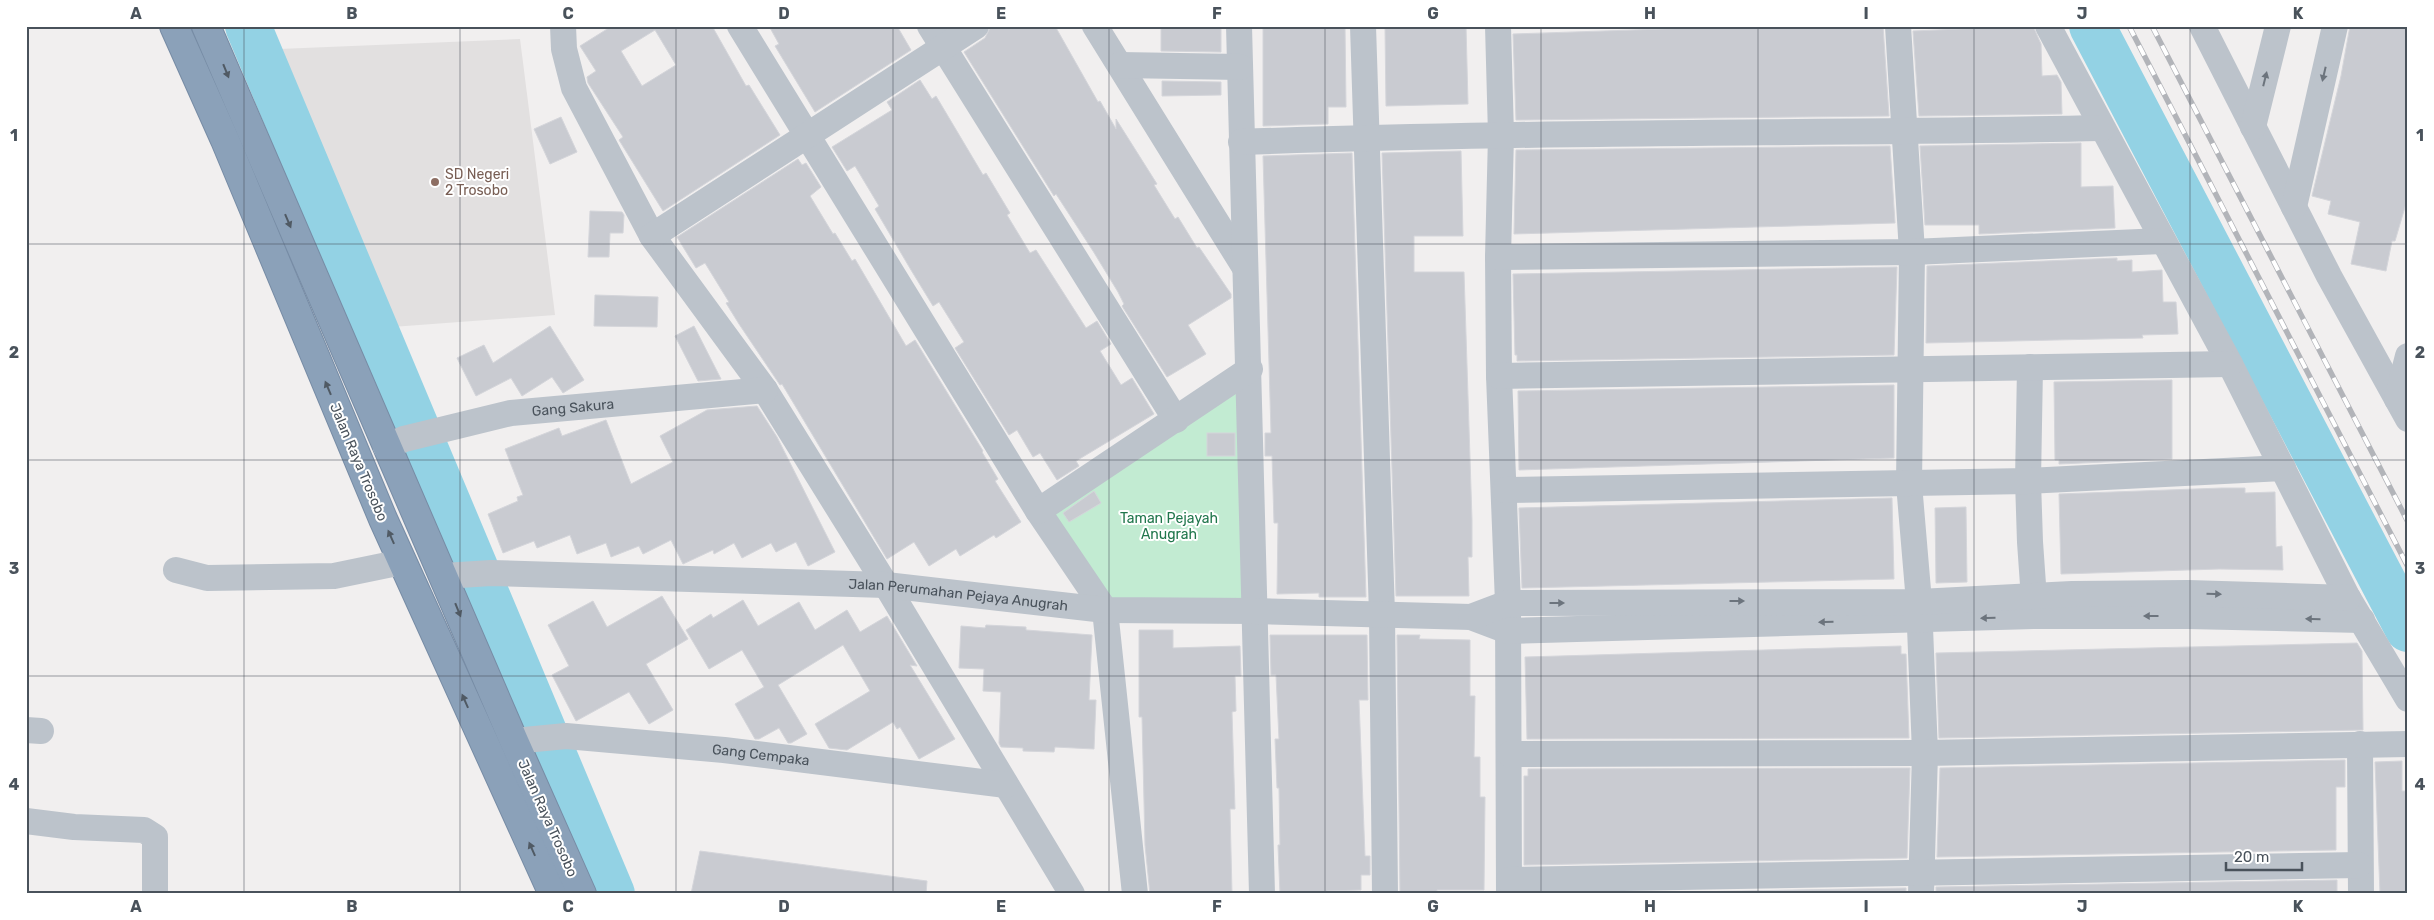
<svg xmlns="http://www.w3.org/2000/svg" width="2434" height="920" font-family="Rubik,sans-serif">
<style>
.education{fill:#e2e0e0}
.green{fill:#c2ebd2}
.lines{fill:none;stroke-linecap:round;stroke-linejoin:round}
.river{stroke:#93d2e4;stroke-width:46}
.building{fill:#c9cbd1;stroke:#d4d5da;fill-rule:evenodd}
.highway-casing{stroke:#778ca5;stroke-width:30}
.minor{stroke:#bcc3cb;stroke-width:26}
.highway{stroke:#8ba1b9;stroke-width:28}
.rail-casing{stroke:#b2b4b9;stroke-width:5.5}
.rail{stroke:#fff;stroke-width:4;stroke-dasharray:11;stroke-linecap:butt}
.oneway{fill:#505a64}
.oneway2{fill:#6c747d}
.grid{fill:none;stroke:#49525b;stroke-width:1;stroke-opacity:0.55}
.education-dot{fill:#8d6e63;stroke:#fff;stroke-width:2}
.labels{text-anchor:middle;stroke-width:4;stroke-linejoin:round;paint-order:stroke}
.education-label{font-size:14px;fill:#785e54;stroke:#fff;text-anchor:start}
.street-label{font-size:14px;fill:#49525b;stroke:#fff}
.park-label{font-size:14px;fill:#20764c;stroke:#fff}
.neatline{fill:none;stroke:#49525b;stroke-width:2}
.grid-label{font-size:16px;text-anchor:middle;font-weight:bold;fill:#49525b}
</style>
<rect width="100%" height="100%" fill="#f1efef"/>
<path class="education" d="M520,39L555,315L392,327L279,49Z"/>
<path class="green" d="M1250,369L1254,611L1105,610L1038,511Z"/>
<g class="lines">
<g class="river">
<path d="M248,26L612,894"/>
<path d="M2092,26L2408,629"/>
</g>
</g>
<g class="building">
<path d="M612,26H712L746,86L749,85L780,135L663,211L619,140L623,137L588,83L587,77L596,71L580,46ZM655,30L676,65L642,86L621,51Z"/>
<path d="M769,26H897L911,50L815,112L775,46L779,44Z"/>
<path d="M991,26H1055L1098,102L1100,101L1116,129V119L1157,184L1154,185L1175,219L1178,217L1197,248L1199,247L1231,294V298L1188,325L1206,354L1167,377L1122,306L1124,304L1118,292L1093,251L1056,194L1054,196L964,52L985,38Z"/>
<path d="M1161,26H1221V52L1161,51Z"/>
<path d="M1263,26H1345L1346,107H1328V124L1263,126Z"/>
<path d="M1466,26L1468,104L1386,106L1385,27Z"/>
<path d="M1752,26H1883L1889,116L1516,120L1513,34Z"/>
<path d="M2033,26L2041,44L2042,76L2057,75L2061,82L2062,114L1919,116L1913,31Z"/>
<path d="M2350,26H2408V197L2395,241H2392L2386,271L2351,264L2360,222L2328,214L2331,201L2312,196L2341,76Z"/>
<path d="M920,80L932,99L936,96L983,175L986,173L1010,213L1007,215L1030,253L1036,250L1086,328L1097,321L1111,344L1100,351L1121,385L1132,378L1154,414L1076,461L1079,466L1057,480L1040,453L1033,457L1017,430L1009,435L955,348L964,342L939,302L933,306L911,270L875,209L879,206L855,166L847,171L832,147L892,110L887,102Z"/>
<path d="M1162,81L1221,82V95L1162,96Z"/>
<path d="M561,117L577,152L550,164L534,129Z"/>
<path d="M2081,143V187L2113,186L2115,228L1979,234V225H1925L1920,146Z"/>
<path d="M1890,146L1895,223L1514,234L1516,150Z"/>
<path d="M1461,151L1463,236H1414V272H1464L1472,520V557H1468L1469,596H1396L1382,153Z"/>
<path d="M1352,153L1366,597H1319V593L1277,594L1278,523H1274L1272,456H1265V433H1271L1263,156Z"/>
<path d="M798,159L802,165L806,163L821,187L810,196L833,234L835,233L852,261L855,259L906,346L915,340L983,451L982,452L998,479L995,481L1021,522L996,538L994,535L960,556L956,549L929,566L914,542L887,559L782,384L780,385L739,324L726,303L729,302L705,263L696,268L677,237Z"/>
<path d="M590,211L622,212L624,215L623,233H610L609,257H588Z"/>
<path d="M2117,258V261L2132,260V272L2162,270L2163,302H2176L2178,334L2142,335L2143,338L1926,343L1927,266Z"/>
<path d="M1897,267L1894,355L1517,361V355H1515L1513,274Z"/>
<path d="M595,295L658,297L657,327L594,326Z"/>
<path d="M550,326L584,380L563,393L552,377L522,396L511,378L476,396L457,358L484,345L493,363Z"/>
<path d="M694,326L721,379L698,381L675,336Z"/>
<path d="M2172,380V459L2059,464V460H2055L2054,382Z"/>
<path d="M1894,385V458L1519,470L1518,391Z"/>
<path d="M757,406L777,437L835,552L808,566L796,542L776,552L771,543L742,558L734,543L714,554L713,550L683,564L671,540L643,554L639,546L611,557L606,543L577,554L570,535L537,548L534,541L503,553L488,514L518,501L517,497L523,495L505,449L559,428L562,436L606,420L631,484L673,462L660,436L707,410Z"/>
<rect x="1207" y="433" width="28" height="23"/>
<path d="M2222,488H2245V493L2275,492L2276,547L2282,546L2283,570L2219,569L2061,574L2059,494Z"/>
<path d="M1094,491L1101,503L1069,522L1063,513Z"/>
<path d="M1892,498L1894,579L1522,588L1519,508Z"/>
<path d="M1966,507L1967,582L1936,583L1935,508Z"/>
<path d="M662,596L688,639L646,664L673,710L649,724L629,692L576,721L552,675L569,666L548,625L593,601L607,627Z"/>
<path d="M743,600L758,626L799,602L815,630L847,610L860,632L887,616L917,666L910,665L955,739L919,759L900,727L897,729L893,722L847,750L829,748L815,724L870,691L843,645L778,685L807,734L791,743H788L779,728L759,739H755L735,704L764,687L742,650L709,669L686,630L711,614L713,618Z"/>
<path d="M986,625L1026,627V630L1092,635L1089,700H1096L1094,749L1055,747L1054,752L1023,751V748L1001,747L999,743L1001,692L983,691L984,669L959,668L961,626L985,628Z"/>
<path d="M1139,630H1173V648L1240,646L1241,676H1235L1236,711L1232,712L1235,809H1230L1232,894H1150L1145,845L1142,717H1139Z"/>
<path d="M1270,635H1367L1368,700H1359L1365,856H1370V875H1361V890L1327,891V894H1280L1278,845H1280L1279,788H1277L1275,739H1279L1276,675H1271Z"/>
<path d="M1397,635H1420L1419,639L1470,640V696H1475L1474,757H1480V797H1485L1484,890H1437V894H1400Z"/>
<path d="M2357,643L2362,651L2363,730L1939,738L1936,653Z"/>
<path d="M1901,646V654H1906L1909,738L1527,739L1525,657Z"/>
<path d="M2345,760V787H2336V850L1937,857L1940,768Z"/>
<path d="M2402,761V791H2408L2407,894H2380L2375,762Z"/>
<path d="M1910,768L1907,858L1524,865V776H1528V769Z"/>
<path d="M700,851L927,881L926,894H691Z"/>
<path d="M2337,880V894H1936V887Z"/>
<path d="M1906,888V894H1580Z"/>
</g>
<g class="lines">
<g class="highway-casing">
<g id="highway">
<path d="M174,26L225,140L383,519L553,894"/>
<path d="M206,26L514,741L582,894"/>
</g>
</g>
<g class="minor">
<path d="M563,26L564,49L574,88L652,236L765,390L886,585L1072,894"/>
<path d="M740,26L1038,511L1105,610L1135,894"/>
<path d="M930,26L1176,420"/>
<path d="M1095,26L1245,268"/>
<path d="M1239,26L1262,894"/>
<path d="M1363,26L1382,614L1385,894"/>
<path d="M1498,26L1501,135L1498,257L1499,376L1508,603L1509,894"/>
<path d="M1898,26L1912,252L1909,484L1919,602L1925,753L1921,894"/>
<path d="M2048,26L2230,364L2348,598L2408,699"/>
<path d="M2202,26L2329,276L2408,419"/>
<path d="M1120,65L1240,67"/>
<path d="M2253,127L2278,26"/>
<path d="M1241,142C1528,131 1815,134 2102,128"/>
<path d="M2294,207L2335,26"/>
<path d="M652,236L976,26"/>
<path d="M1498,257L1912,252L2162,241"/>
<path d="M2030,367L2028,481L2030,542L2035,613"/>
<path d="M1499,376L2230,364"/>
<path d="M2397,399L2408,356"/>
<path id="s1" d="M386,447L404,439L511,413L765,390"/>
<path d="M1505,490L2028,481L2283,468"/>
<path d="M1038,511L1250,369"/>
<path d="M176,570L207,578L334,576L402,562"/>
<path id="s2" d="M444,576L491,573L886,585L1105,610L1254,611L1471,617L1508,631L2036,616H2188L2362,620"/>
<path d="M1471,617L1508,603L1919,602L2072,594L2188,593L2348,598"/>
<path d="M26,730L41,731"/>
<path id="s3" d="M514,741L566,736L724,750L1006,785"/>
<path d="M2360,744L2361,894"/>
<path d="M1510,754L1925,753L2408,744"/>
<path d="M26,821L74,827L144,830L155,837V894"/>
<path d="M1509,880L2359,865"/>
</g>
<use href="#highway" class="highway"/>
<g class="rail-casing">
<g id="rail">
<path d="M2129,26L2408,567"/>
<path d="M2152,26L2408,522"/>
</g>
</g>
<use href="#rail" class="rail"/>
</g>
<defs><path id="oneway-solid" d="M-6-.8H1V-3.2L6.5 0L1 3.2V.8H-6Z" transform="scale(1.25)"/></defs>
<g class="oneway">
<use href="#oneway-solid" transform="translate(226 71) rotate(68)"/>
<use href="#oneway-solid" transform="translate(288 221) rotate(67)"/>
<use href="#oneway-solid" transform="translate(328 388) rotate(-113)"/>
<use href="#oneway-solid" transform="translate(391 537) rotate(-114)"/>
<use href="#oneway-solid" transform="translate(458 610) rotate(68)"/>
<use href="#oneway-solid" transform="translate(465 701) rotate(-114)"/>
<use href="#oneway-solid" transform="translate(532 849) rotate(-114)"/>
</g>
<g class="oneway2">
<use href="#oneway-solid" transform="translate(2324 74) rotate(103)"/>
<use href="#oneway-solid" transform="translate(2265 79) rotate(-76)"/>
<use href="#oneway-solid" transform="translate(2214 594) rotate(2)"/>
<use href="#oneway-solid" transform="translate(1737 601)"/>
<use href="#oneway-solid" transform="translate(1557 603)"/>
<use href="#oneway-solid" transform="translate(2151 616) rotate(180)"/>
<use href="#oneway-solid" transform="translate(1988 618) rotate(179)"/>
<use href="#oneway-solid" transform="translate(2313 619) rotate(-179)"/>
<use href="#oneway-solid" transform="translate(1826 622) rotate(179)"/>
</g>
<path class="grid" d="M244,26V894M460,26V894M676,26V894M893,26V894M1109,26V894M1325,26V894M1541,26V894M1758,26V894M1974,26V894M2190,26V894M26,244H2408M26,460H2408M26,676H2408"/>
<circle class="education-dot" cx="435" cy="182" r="5"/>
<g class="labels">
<g class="education-label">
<text x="445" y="179">SD Negeri<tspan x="445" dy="16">2 Trosobo</tspan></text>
</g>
<g class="street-label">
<text dy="5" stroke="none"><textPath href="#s1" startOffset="192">Gang Sakura</textPath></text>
<text transform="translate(359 462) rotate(67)" y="5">Jalan Raya Trosobo</text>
<text dy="5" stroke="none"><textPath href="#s2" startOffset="515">Jalan Perumahan Pejaya Anugrah</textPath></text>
<text dy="5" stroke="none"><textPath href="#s3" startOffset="248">Gang Cempaka</textPath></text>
<text transform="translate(548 818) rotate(66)" y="5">Jalan Raya Trosobo</text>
</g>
<g class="park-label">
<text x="1169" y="523">Taman Pejayah<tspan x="1169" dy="16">Anugrah</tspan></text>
</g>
</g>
<rect width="2434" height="920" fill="none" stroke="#ffffff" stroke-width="55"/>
<path d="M2226 862v8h76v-8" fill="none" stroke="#49525b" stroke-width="2.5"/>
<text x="2234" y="862" font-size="15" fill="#49525b" stroke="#ffffff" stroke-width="4" paint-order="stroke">20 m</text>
<rect x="28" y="28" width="2378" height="864" class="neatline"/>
<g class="grid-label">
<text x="136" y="19">A</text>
<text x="352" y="19">B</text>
<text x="568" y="19">C</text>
<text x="784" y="19">D</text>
<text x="1001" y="19">E</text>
<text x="1217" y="19">F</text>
<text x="1433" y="19">G</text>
<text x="1650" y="19">H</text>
<text x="1866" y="19">I</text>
<text x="2082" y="19">J</text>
<text x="2298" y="19">K</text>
<text x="14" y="141">1</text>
<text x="2420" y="141">1</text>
<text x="14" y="358">2</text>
<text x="2420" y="358">2</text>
<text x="14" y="574">3</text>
<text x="2420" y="574">3</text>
<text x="14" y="790">4</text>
<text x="2420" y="790">4</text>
<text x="136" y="912">A</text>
<text x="352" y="912">B</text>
<text x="568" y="912">C</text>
<text x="784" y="912">D</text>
<text x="1001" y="912">E</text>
<text x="1217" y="912">F</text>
<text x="1433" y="912">G</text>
<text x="1650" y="912">H</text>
<text x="1866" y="912">I</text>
<text x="2082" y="912">J</text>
<text x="2298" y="912">K</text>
</g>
</svg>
